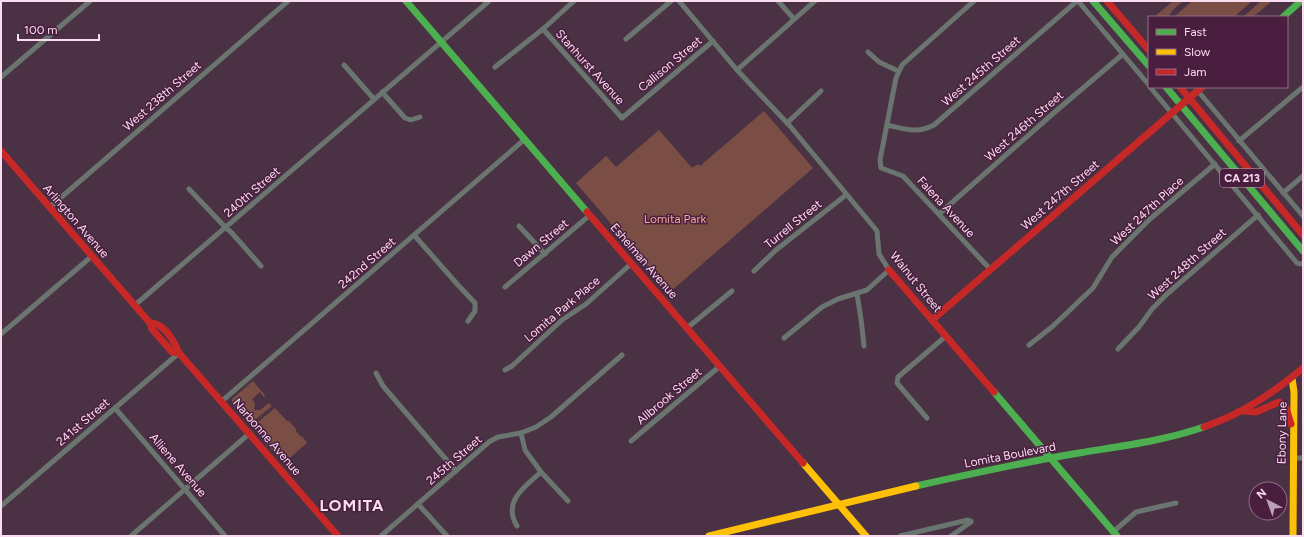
<svg xmlns="http://www.w3.org/2000/svg" width="1304" height="537" font-family="Figtree,sans-serif">
<style>
.green{fill:#7a4e44}
.lines{fill:none;stroke-linecap:round;stroke-linejoin:round}
.street{stroke:#6a756f;stroke-width:5}
.fast{stroke:#4caf50;stroke-width:7}
.slow{stroke:#ffc107;stroke-width:7}
.jam{stroke:#c62828;stroke-width:7}
.labels{text-anchor:middle;stroke-width:3;stroke-linejoin:round;paint-order:stroke}
.shield{fill:#4a1e3f;stroke:#c5a4bb;stroke-width:1}
.shield-label{font-size:11px;font-weight:bold;fill:#faddf0}
.street-label{font-size:12px;fill:#faddf0;stroke:#4a1e3f}
.park-label{font-size:12px;fill:#f5aa92;stroke:#4a1e3f}
.district-label{font-size:16px;font-weight:bold;letter-spacing:1px;fill:#faddf0;stroke:#4a1e3f}
</style>
<rect width="100%" height="100%" fill="#4a3244"/>
<g class="green">
<path d="M1173,1H1183L1172,11L1168,17H1154Z"/>
<path d="M1192,1H1252L1234,17H1176L1175,16Z"/>
<path d="M1261,1H1272L1253,17H1243Z"/>
<path d="M764,111L813,168L670,292L576,183L606,156L616,167L659,130L692,168L698,164L700,166Z"/>
<path d="M253,381L265,395L264,397L260,392L252,399L255,403L254,410H260L269,403L272,406L250,424L232,403V399Z"/>
<path d="M275,408L287,421H289L296,429V431L300,436L303,437L307,443L284,463L252,427Z"/>
</g>
<g class="lines">
<g class="street">
<path d="M679,1L737,70L790,126L877,231L879,254L889,270L867,290L838,299L822,307L784,338"/>
<path d="M778,1L794,19"/>
<path d="M974,1L902,65L896,78L880,160L881,168L903,176L990,269"/>
<path d="M1078,1L1149,85"/>
<path d="M543,29L622,118L713,41"/>
<path d="M626,39L671,1"/>
<path d="M868,52L879,62L898,71"/>
<path d="M344,65L374,99"/>
<path d="M495,67L543,29L574,1"/>
<path d="M737,70L815,1"/>
<path d="M1,77L90,1"/>
<path d="M1150,87L1297,263L1300,264L1303,263"/>
<path d="M1198,91L1303,216"/>
<path d="M382,92L405,118L411,120L420,117"/>
<path d="M787,123L821,91"/>
<path d="M887,125C905,129 917,134 934,125L1077,1"/>
<path d="M1239,141L1303,87"/>
<path d="M189,189L226,228L231,232L261,266"/>
<path d="M1283,193L1303,176"/>
<path d="M50,207L288,1"/>
<path d="M939,214L1056,111L1123,54"/>
<path d="M519,226L545,254"/>
<path d="M414,235L458,285L475,303V311L468,321"/>
<path d="M754,271L776,250L846,195"/>
<path d="M505,287L590,215"/>
<path d="M857,294L861,319L864,346"/>
<path d="M135,305L489,1"/>
<path d="M687,328L732,291"/>
<path d="M1,334L92,256"/>
<path d="M1029,345L1053,326L1093,288L1112,257L1150,219L1215,164"/>
<path d="M1118,349L1139,327L1152,309L1167,294L1258,215"/>
<path d="M505,370L512,366L562,320L586,304L632,263"/>
<path d="M376,373L383,386L456,471"/>
<path d="M222,401L525,139"/>
<path d="M115,408L225,536"/>
<path d="M927,418L897,383L898,377L946,336"/>
<path d="M521,433L525,450L541,472L568,501"/>
<path d="M631,441L720,366"/>
<path d="M1293,458H1303"/>
<path d="M418,504L447,536"/>
<path d="M1,506L179,353"/>
<path d="M517,526C502,501 525,487 541,472"/>
<path d="M1113,532L1136,512L1176,503"/>
<path d="M131,536L250,433"/>
<path d="M381,536L489,442L498,437L521,433L536,427L551,417L622,355"/>
<path d="M900,536L968,520L971,521V522L951,536"/>
</g>
<g class="fast">
<path d="M406,1L587,212"/>
<path d="M1093,1L1149,66"/>
<path d="M1283,17L1301,1"/>
<path d="M1166,87L1303,251"/>
<path d="M994,392L1117,536"/>
<path d="M916,486C970,474 1024,462 1079,453C1121,446 1163,441 1204,427"/>
</g>
<g class="slow">
<path d="M1292,378L1294,392L1293,536"/>
<path d="M803,463L866,536"/>
<path d="M709,536L916,486"/>
</g>
<g class="jam">
<path d="M1107,1L1149,50"/>
<path d="M1180,87L1303,235"/>
<path d="M1,151L150,323L152,329L172,352L179,353"/>
<path d="M587,212L803,463"/>
<path d="M889,270L994,392"/>
<path d="M932,320L1202,87"/>
<path d="M150,323C164,323 174,341 179,353L338,536"/>
<path d="M1243,411L1256,412L1279,402L1286,408L1291,424"/>
<path d="M1204,427C1243,413 1272,394 1303,368"/>
</g>
</g>
<g class="labels">
<rect class="shield" x="1220" y="169" width="44" height="18" rx="3"/>
<g class="shield-label">
<text x="1242" y="182">CA 213</text>
</g>
<g class="street-label">
<text transform="translate(670 64) rotate(-40)" y="4">Callison Street</text>
<text transform="translate(590 67) rotate(48)" y="4">Stanhurst Avenue</text>
<text transform="translate(981 71) rotate(-41)" y="4">West 245th Street</text>
<text transform="translate(162 96) rotate(-41)" y="4">West 238th Street</text>
<text transform="translate(1024 126) rotate(-41)" y="4">West 246th Street</text>
<text transform="translate(252 192) rotate(-41)" y="4">240th Street</text>
<text transform="translate(1060 195) rotate(-41)" y="4">West 247th Street</text>
<text transform="translate(946 207) rotate(47)" y="4">Falena Avenue</text>
<text transform="translate(1147 211) rotate(-43)" y="4">West 247th Place</text>
<text transform="translate(76 221) rotate(49)" y="4">Arlington Avenue</text>
<text transform="translate(793 224) rotate(-39)" y="4">Turrell Street</text>
<text transform="translate(541 243) rotate(-40)" y="4">Dawn Street</text>
<text transform="translate(644 261) rotate(49)" y="4">Eshelman Avenue</text>
<text transform="translate(367 263) rotate(-41)" y="4">242nd Street</text>
<text transform="translate(1187 264) rotate(-42)" y="4">West 248th Street</text>
<text transform="translate(916 282) rotate(51)" y="4">Walnut Street</text>
<text transform="translate(562 309) rotate(-40)" y="4">Lomita Park Place</text>
<text transform="translate(669 396) rotate(-40)" y="4">Allbrook Street</text>
<text transform="translate(83 422) rotate(-41)" y="4">241st Street</text>
<text transform="translate(1282 433) rotate(-89)" y="4">Ebony Lane</text>
<text transform="translate(267 437) rotate(49)" y="4">Narbonne Avenue</text>
<text transform="translate(1010 455) rotate(-11)" y="4">Lomita Boulevard</text>
<text transform="translate(454 460) rotate(-41)" y="4">245th Street</text>
<text transform="translate(178 465) rotate(49)" y="4">Alliene Avenue</text>
</g>
<g class="park-label">
<text x="675" y="223">Lomita Park</text>
</g>
<g class="district-label">
<text x="352" y="511">LOMITA</text>
</g>
</g>
<rect width="1304" height="537" fill="none" stroke="#faddf0" stroke-width="4"/>
<rect x="1148" y="16" width="140" height="72" fill="#4a1e3f" stroke="#906a86"/>
<rect x="1156" y="29" width="20" height="6" fill="#4caf50" stroke="#906a86"/>
<text x="1184" y="36" font-size="12" fill="#faddf0">Fast</text>
<rect x="1156" y="49" width="20" height="6" fill="#ffc107" stroke="#906a86"/>
<text x="1184" y="56" font-size="12" fill="#faddf0">Slow</text>
<rect x="1156" y="69" width="20" height="6" fill="#c62828" stroke="#906a86"/>
<text x="1184" y="76" font-size="12" fill="#faddf0">Jam</text>
<g transform="translate(1268 501) rotate(319)"><circle r="19" fill="#4a1e3f" stroke="#906a86"/>
<path d="M0-3L7 15L0 10L-7 15Z" fill="#bca1b4"/>
<text y="-6" font-size="11" font-weight="bold" text-anchor="middle" fill="#faddf0">N</text>
</g>
<path d="M18 34v6h81v-6" fill="none" stroke="#faddf0" stroke-width="2"/>
<text x="24" y="34" font-size="12" fill="#faddf0" stroke="#4a1e3f" stroke-width="3" paint-order="stroke">100 m</text>
</svg>
